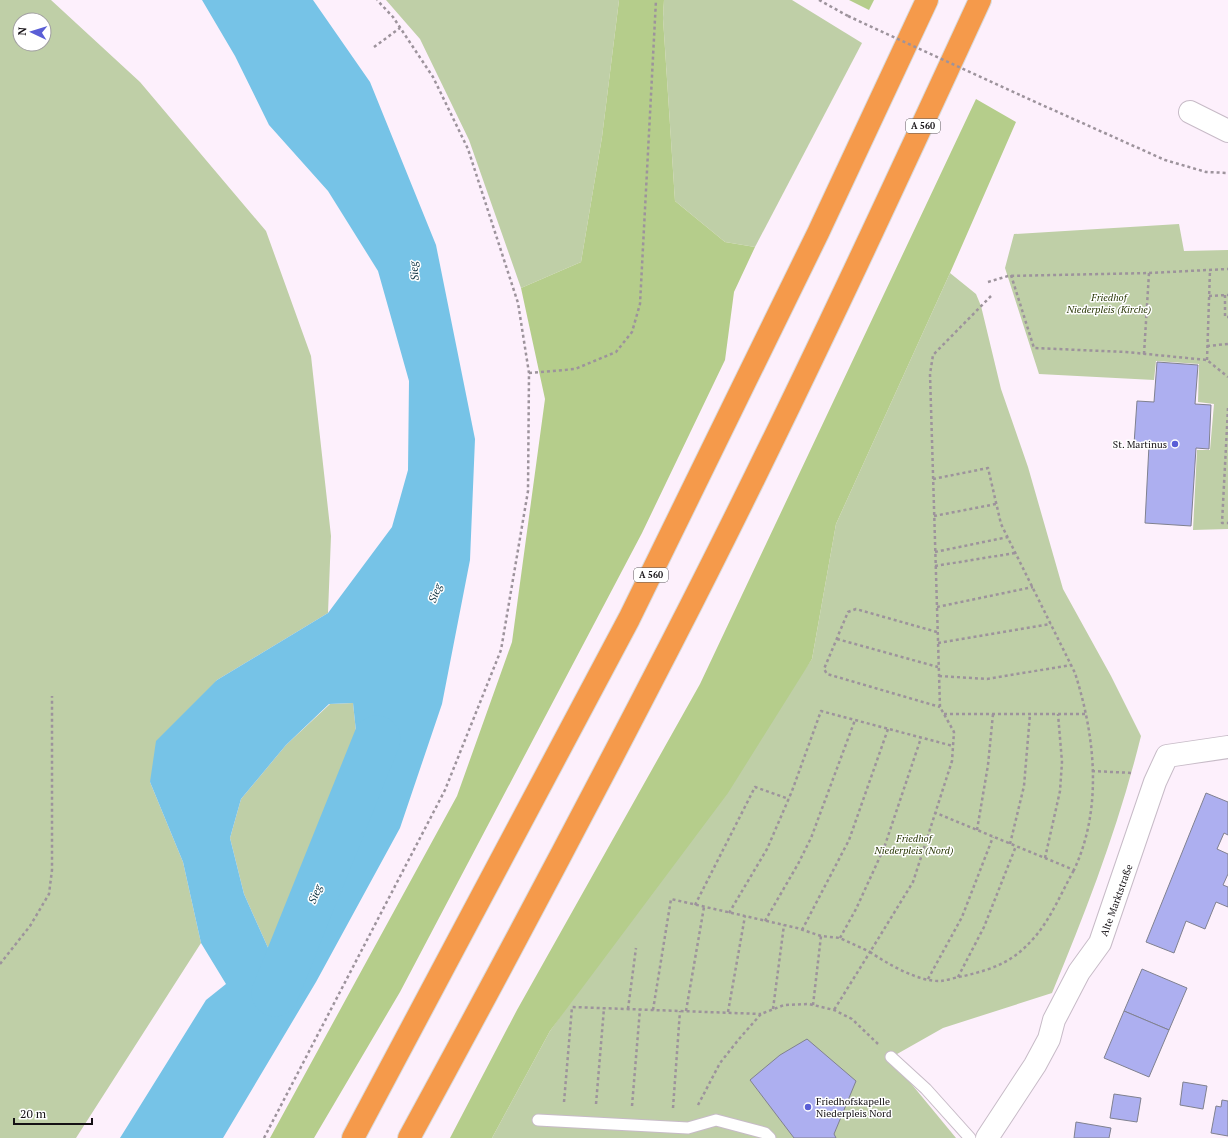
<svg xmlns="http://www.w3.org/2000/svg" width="1228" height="1138" font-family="'PT Serif',serif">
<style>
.green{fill:#bfcfa7;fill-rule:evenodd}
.forest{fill:#b5cd8b}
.water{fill:#76c3e7;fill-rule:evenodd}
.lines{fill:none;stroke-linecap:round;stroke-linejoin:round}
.river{stroke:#76c3e7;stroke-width:47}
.building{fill:#adaff0;stroke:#80818f}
.service-casing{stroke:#c7bbc7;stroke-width:13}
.minor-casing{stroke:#c7bbc7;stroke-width:24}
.motorway-casing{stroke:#d9d9d9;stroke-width:24}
.path{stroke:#9d939c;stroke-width:2.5;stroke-dasharray:3 3;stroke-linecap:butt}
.service{stroke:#fff;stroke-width:11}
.minor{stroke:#fff;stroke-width:22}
.motorway{stroke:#f59a4b;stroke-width:22}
.path-bridge{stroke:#9d939c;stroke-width:2.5;stroke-dasharray:3 3;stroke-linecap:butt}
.poi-dot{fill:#5a5ed6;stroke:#fff;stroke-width:1.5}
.labels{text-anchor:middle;stroke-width:3;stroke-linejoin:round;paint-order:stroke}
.shield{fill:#fff;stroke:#5a585a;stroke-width:1}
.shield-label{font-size:9px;font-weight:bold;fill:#141014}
.park-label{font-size:10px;font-style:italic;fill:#2b3907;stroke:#fff}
.poi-label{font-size:10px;fill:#141014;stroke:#fff;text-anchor:end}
.street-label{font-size:10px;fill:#141014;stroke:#fff}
.water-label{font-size:11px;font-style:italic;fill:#133746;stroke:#fff}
</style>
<rect width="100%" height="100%" fill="#fdf0fc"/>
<g class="green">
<path d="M0,0H51L140,82L266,231L311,356L331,536L328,613L217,680L150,782L183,862L201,943L76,1138H0ZM20,20H44V44H20Z"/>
<path d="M386,0H619L602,137L581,262L521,288L469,140L420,39Z"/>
<path d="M664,0H792L862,43L755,247L725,242L675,201L663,18Z"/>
<path d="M1179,224L1184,251L1228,250V529L1193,530L1197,450H1210L1214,404L1198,402L1199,364L1156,361L1154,380L1039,374L1005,268L1014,234Z"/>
<path d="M950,273L976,294L981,306L1001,389L1028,467L1063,589L1111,676L1141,736C1119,825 1087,909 1052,993L943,1028L890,1058L956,1138H492L550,1031L812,659L836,524Z"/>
<path d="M353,703L357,741L347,772L355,808L364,822L339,886L279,957L269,950L244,894L230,838L241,799L286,745L330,704Z"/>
</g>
<g class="forest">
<path d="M619,0H664L663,18L675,201L725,242L755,247L734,292L725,360L642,533L400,992L314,1138H270L457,796L512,642L545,399L521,288L581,262L602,137Z"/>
<path d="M849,0H874L869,10Z"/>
<path d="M976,99L1016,122L950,273L836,524L812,659L728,793L550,1031L492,1138H450L517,1010L700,684Z"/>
</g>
<path class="water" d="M202,0H313L370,82L436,245L475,439L470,560L442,704L400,828L316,982L223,1138H120L206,1000L226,984L201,943L183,862L150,782L156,741L217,680L328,613L392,527L408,470L409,381L378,271L328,191L269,125L235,56ZM353,703L357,741L347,772L355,808L364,823L339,886L278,957L269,950L244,894L230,838L241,799L286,745L329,704Z"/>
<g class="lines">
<path class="river" d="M275,993L377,739"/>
</g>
<g class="building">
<path d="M1157,362L1198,365L1195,404L1211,405L1209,449L1196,448L1191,526L1145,523L1149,445L1134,444L1137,401L1154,402Z"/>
<path d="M1206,793L1228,802V835L1224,833L1217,849L1228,854V874L1223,885L1228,887V907L1216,902L1205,929L1186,921L1174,953L1146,942Z"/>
<path d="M1142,969L1187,988L1169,1030L1124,1011Z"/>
<path d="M1124,1011L1169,1030L1149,1077L1104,1058Z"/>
<path d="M807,1039L856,1081L834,1134L836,1138H794L750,1080L780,1055Z"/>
<path d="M1183,1082L1207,1086L1203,1109L1180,1105Z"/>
<path d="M1114,1094L1141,1098L1137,1122L1110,1118Z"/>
<path d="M1222,1100L1228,1101V1136L1211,1133L1216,1106L1221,1107Z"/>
<path d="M1076,1122L1111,1128L1109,1138H1074Z"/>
</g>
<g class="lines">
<g class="service-casing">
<g id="service">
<path d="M891,1057L926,1089L970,1138"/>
<path d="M538,1120L688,1128L716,1120L765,1133L770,1138"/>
</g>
</g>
<g class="minor-casing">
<g id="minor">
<path d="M1190,112L1228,131"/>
<path d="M987,1138L1035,1065L1049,1039L1054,1020L1079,972L1100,943L1155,782L1167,756L1228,747"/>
</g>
</g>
<g class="motorway-casing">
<g id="motorway">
<path d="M353,1138L629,619L818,233L927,0"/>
<path d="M409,1138C499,973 587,807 673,640C781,430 881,215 980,0"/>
</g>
</g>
<g class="path">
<path d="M819,0L848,16"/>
<path d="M374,47L400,28"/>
<path d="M1022,96L1165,160L1206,172L1228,173"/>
<path d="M1011,275L1034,348L1126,352L1207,360L1228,377"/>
<path d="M988,282L1008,276L1149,273L1228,269"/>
<path d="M1225,295V317H1228"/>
<path d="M991,296L933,355L930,374L940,707L954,732L952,761L913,882L870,952C888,964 918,982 941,981C948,980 957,977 964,976C993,969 1013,962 1033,939C1051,919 1061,893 1074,870"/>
<path d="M1209,296L1228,295"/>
<path d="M1207,346L1228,344"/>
<path d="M1144,354L1149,273"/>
<path d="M1207,360L1210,270"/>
<path d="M529,373L575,369L616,352L632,332L640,304L656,0"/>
<path d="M1228,408L1222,523H1228"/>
<path d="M933,479L988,468L1001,524L1075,673C1095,736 1103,808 1074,870L936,813"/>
<path d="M934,516L996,504"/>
<path d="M935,552L1008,537"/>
<path d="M935,566L1015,553"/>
<path d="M937,607L1033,587"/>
<path d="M937,632L856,609L848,612L824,669L827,674L940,707"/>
<path d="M837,639L938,667"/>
<path d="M938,643L1051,624"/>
<path d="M939,676L987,679L1071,665"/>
<path d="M944,714H1085"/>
<path d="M1092,771L1133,773"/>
<path d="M977,830L988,765L993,714"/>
<path d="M1010,844L1024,786L1030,714"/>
<path d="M1045,858L1060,791L1062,762L1058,714"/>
<path d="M695,905L755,787L789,799"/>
<path d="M729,913L767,849L792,791L821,711L953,746"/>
<path d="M765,921L798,864L811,838L855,720"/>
<path d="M802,930L849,840L888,729"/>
<path d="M840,938L856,909L884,848L921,738"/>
<path d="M0,964L30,926L49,894L52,870V696"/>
<path d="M958,977L984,927L1016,846"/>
<path d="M928,979L962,917L993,837"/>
<path d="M813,1005L821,936"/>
<path d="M628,1009L636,948"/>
<path d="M773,1009L784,925"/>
<path d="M653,1010L671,899L797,928L821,936L840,938L870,952L834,1010"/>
<path d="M686,1011L704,907"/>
<path d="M728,1012L745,916"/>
<path d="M564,1102L572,1007L761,1014"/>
<path d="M596,1104L604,1008"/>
<path d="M698,1105L720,1063L739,1039L761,1014L784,1005L809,1004L834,1010L852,1019L878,1044"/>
<path d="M632,1106L640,1009"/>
<path d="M673,1108L680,1011"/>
<path d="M264,1138L445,790L501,650L528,491L529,373L518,303L468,149L433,77L393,17L377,0"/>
</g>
<use href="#service" class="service"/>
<use href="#minor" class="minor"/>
<use href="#motorway" class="motorway"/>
<path class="path-bridge" d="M848,16L1022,96"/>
</g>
<g class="poi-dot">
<circle cx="1175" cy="444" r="4"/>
<circle cx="808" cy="1107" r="4"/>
</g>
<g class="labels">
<g class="shield">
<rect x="906" y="119" width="34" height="14" rx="3"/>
<rect x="634" y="568" width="34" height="14" rx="3"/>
</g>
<g class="shield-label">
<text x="923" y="129">A 560</text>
<text x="651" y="578">A 560</text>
</g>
<g class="park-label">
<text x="1109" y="301">Friedhof<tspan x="1109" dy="12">Niederpleis (Kirche)</tspan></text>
<text x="914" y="842">Friedhof<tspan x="914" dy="12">Niederpleis (Nord)</tspan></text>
</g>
<g class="poi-label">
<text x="1167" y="448">St. Martinus</text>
<text x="816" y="1105" text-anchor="start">Friedhofskapelle<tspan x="816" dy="12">Niederpleis Nord</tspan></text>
</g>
<g class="street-label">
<text transform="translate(1116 900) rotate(-70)" y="4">Alte Marktstraße</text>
</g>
<g class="water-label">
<text transform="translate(414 271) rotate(-95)" y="4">Sieg</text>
<text transform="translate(435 593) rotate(-69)" y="4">Sieg</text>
<text transform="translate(315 894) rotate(-68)" y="4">Sieg</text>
</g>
</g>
<g transform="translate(32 32) rotate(274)"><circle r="19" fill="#ffffff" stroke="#a19fa1"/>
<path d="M0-3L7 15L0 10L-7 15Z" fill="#5a5ed6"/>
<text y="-6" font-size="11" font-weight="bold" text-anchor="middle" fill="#141014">N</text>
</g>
<path d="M14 1118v6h78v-6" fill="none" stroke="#141014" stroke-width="2"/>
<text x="20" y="1118" font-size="12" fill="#141014" stroke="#ffffff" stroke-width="3" paint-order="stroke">20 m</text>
</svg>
